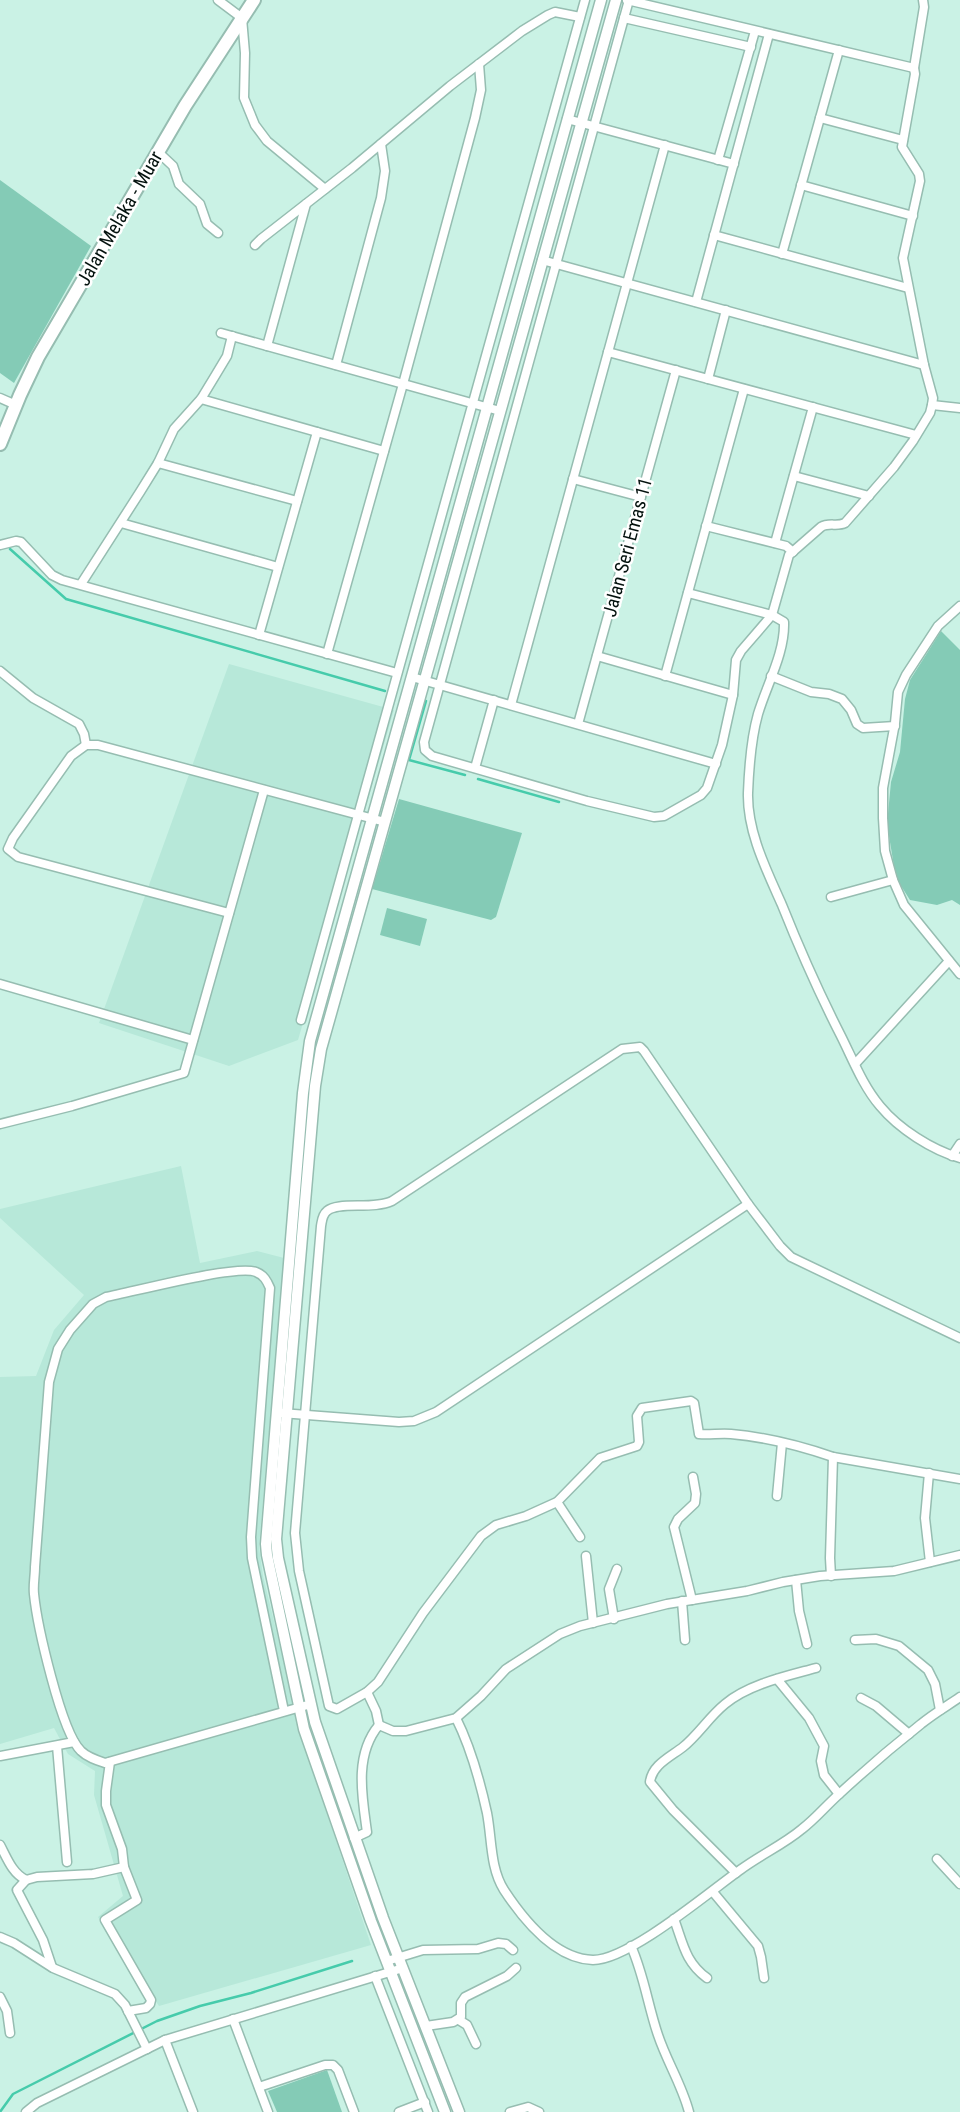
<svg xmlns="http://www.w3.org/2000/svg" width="960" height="2112" font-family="'Roboto Condensed',sans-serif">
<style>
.built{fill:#b7e8d9}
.green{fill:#84cbb6}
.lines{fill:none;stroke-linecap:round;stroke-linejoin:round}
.stream{stroke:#46cbab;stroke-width:2.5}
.minor-casing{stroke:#96bdb1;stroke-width:11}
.tertiary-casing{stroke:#96bdb1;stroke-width:13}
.primary-casing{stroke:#96bdb1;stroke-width:16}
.minor{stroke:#fff;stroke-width:8}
.tertiary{stroke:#fff;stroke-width:10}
.primary{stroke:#fff;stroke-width:12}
.labels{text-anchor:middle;stroke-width:5;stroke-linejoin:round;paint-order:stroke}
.street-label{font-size:19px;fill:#04120e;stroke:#fff}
</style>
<rect width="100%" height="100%" fill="#caf2e5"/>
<g class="built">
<path d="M229,664L394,710L298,1040L229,1066L99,1023Z"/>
<path d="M181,1166L200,1263L257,1251L284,1258L259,1547L263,1576L304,1745L371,1945L159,2006L98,1917L123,1896L94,1795L95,1771L68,1754L54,1728L0,1744V1377L36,1376L54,1330L84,1295L0,1218V1209Z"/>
</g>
<g class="green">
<path d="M0,180L91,246L14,383L0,373Z"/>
<path d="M941,631L960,650V905L952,900L937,905L910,900L896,878L887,824L891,782L900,752L905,699L910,680Z"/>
<path d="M399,799L522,833L496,917L491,920L372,889Z"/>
<path d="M387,908L427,919L420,946L380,935Z"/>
<path d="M327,2070L342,2112H277L268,2091Z"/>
</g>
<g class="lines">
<g class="stream">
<path d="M10,549L66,599L385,691"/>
<path d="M426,701L409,760L465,775"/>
<path d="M478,779L559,802"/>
<path d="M0,2112L13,2094L157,2021L200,2006L251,1993L352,1961"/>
</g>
<g class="minor-casing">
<g id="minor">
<path d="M218,0L242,18L245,53L244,98L255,125L267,141L325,189"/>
<path d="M627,0L914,68"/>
<path d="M629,0L424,742L425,750L432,756L587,801L654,817L664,816L701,795L707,788L722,745L733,695L736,660L741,651L772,615L789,555L821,527C829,522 837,527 845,523L894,467L913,441L930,413L932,405L933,398L924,365L903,258L920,181L919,174L902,147L915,74L914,68L924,7L923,0"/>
<path d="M624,18L751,47"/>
<path d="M820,118L903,140"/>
<path d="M567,119L734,164"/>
<path d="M158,152L173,166L179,184L200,204L207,224L218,233"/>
<path d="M718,160L755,31"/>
<path d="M801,185L913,216"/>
<path d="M714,235L908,288"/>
<path d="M255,245L261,239L352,168L450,86L522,31L548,15L555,12L580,17"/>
<path d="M782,254L839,50"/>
<path d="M542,260L924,365"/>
<path d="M696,302L769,34"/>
<path d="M221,333L500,411"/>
<path d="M267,346L306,204"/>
<path d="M608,352L916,435"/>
<path d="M336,365L381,198L385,171L381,144"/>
<path d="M708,379L726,310"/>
<path d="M0,398L16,405"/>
<path d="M201,399L384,451"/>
<path d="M932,405L960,408"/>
<path d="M158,463L297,501"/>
<path d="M794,476L869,496"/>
<path d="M573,479L641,497"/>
<path d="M121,523L278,567"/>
<path d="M706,526L786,546L793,552"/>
<path d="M775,543L813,407"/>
<path d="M0,545L16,541L21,542L52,575L62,580L397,673"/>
<path d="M81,584L140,492L158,463L174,429L201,399L215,376L227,356L232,336"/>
<path d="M688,593L772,615L784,622C785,653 767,684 758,714C751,739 749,767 748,793C747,832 767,871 782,905C800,950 819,993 841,1036C853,1060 863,1086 880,1106C899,1129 932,1150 960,1158"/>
<path d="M960,606L938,626L906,675L898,692L895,723L883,788V818L885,851L893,880L904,905L960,974"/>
<path d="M259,635L317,432"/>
<path d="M327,654L403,384L475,118L481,90L479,64"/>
<path d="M597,656L733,695"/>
<path d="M0,671L33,698L79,724L84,734L86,745"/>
<path d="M665,676L744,389"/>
<path d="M771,676L811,692L829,694L842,699L851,710L857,724L863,728L895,726"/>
<path d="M412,677L716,764"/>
<path d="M511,705L665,145"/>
<path d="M578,724L676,370"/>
<path d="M475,768L494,700"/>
<path d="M831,897L893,880"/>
<path d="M229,913L18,857L8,849L13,838L71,756L86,745H98L385,822"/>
<path d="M0,984L193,1040"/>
<path d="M301,1020L585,0"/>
<path d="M855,1064L949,961"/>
<path d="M0,1124L72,1106L184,1073L264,790"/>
<path d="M952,1156L960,1144"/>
<path d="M960,1338L791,1257L780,1246L748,1204L644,1051L640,1047L622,1049L392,1201C373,1210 338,1201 327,1211C322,1215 322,1221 321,1226L295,1533L299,1571L329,1706L337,1709L367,1692L378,1682L423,1613L481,1536L496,1525L526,1516L557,1502L600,1458L637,1446L639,1442L637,1416L642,1408L691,1401L694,1403L699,1434C709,1435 721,1433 731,1434C765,1437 801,1446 833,1457L960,1479"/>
<path d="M281,1413L399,1422L414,1421L436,1412L748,1204"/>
<path d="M929,1473L925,1518L930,1562"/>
<path d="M777,1496L782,1443"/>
<path d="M557,1502L580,1537"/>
<path d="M586,1556L593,1623"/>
<path d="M831,1576L830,1558L833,1457"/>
<path d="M796,1580L799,1611L807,1644"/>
<path d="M692,1600L674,1527L678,1519L695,1503L696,1494L693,1477"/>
<path d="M682,1601L685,1640"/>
<path d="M614,1619L609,1589L617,1569"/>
<path d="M855,1640L876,1639L899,1646L928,1670L935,1684L940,1710"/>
<path d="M777,1679L809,1718L824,1746L821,1761L824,1775L839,1794"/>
<path d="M367,1692L376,1711L379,1725"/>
<path d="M861,1698L876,1706L909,1734"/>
<path d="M284,1711L252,1558L251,1537L270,1288C267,1281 264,1275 256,1272C237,1264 133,1292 106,1297L93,1304L70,1330L58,1349L49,1382L35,1567C35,1576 33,1585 34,1594C37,1624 61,1732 81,1751C87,1757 96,1760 105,1763L311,1704"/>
<path d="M456,1718C471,1748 480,1781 487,1813C492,1839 490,1868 504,1890C523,1919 555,1959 593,1960C629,1960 709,1892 740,1870C760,1855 783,1845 802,1829C814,1820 825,1807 837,1796C864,1771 892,1747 921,1724C933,1714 947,1706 960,1697"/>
<path d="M379,1725L393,1731H406L456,1718L481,1696L506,1669L560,1634L580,1626L667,1604L747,1591L783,1582L820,1576L894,1571L960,1555"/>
<path d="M57,1746L67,1862"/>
<path d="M0,1756L74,1742"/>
<path d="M110,1762L106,1791V1805L122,1849L124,1867L137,1900L105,1920L151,2000L150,2004L146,2008L128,2011"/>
<path d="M354,1838L367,1832C362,1796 354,1755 379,1725"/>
<path d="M0,1845C7,1858 12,1873 26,1880L37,1877L93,1874L124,1867"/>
<path d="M937,1859L960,1884"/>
<path d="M736,1873L673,1810L650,1782C652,1765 670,1757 683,1747C698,1735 709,1717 725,1704C749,1684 787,1676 816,1668"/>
<path d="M26,1880L17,1890L43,1940L52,1967"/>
<path d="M713,1892L758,1946L761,1957L764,1978"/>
<path d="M674,1919C683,1943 685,1962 707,1978"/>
<path d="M0,1937L14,1943L53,1968L115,1994L125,2005L147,2049"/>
<path d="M631,1946C644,1975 648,2006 658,2035C667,2062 682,2085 689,2112"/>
<path d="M387,1961L423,1950L478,1949L498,1943L506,1944L513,1950"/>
<path d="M375,1976L428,2112"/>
<path d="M0,1997L7,2011L10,2033"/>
<path d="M233,2019L268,2112"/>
<path d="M459,2020L467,2025L476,2044"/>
<path d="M426,2026L453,2022L461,2017V2003L465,1997L507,1976L516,1968"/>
<path d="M165,2040L193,2112"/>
<path d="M259,2087L325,2065H333L338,2070L354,2112"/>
<path d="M26,2112L37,2103L165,2040L403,1968"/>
<path d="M399,2112L425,2102"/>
<path d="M510,2112L528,2107L539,2112"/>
</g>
</g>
<g class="tertiary-casing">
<g id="tertiary">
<path d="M445,2112L371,1921L304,1729L267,1555L266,1544L303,1093L310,1041L601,0"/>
<path d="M459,2112L383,1918L315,1722L278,1558L276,1539L315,1086L321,1049L616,0"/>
</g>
</g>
<g class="primary-casing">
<path id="primary" d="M0,444L20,395L38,357L185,106L254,0"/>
</g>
<use href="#minor" class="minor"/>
<use href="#tertiary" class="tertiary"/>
<use href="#primary" class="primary"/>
</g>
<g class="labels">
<g class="street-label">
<text transform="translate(119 218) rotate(-60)" y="7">Jalan Melaka - Muar</text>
<text transform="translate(627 547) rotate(-75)" y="7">Jalan Seri Emas 11</text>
</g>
</g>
</svg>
